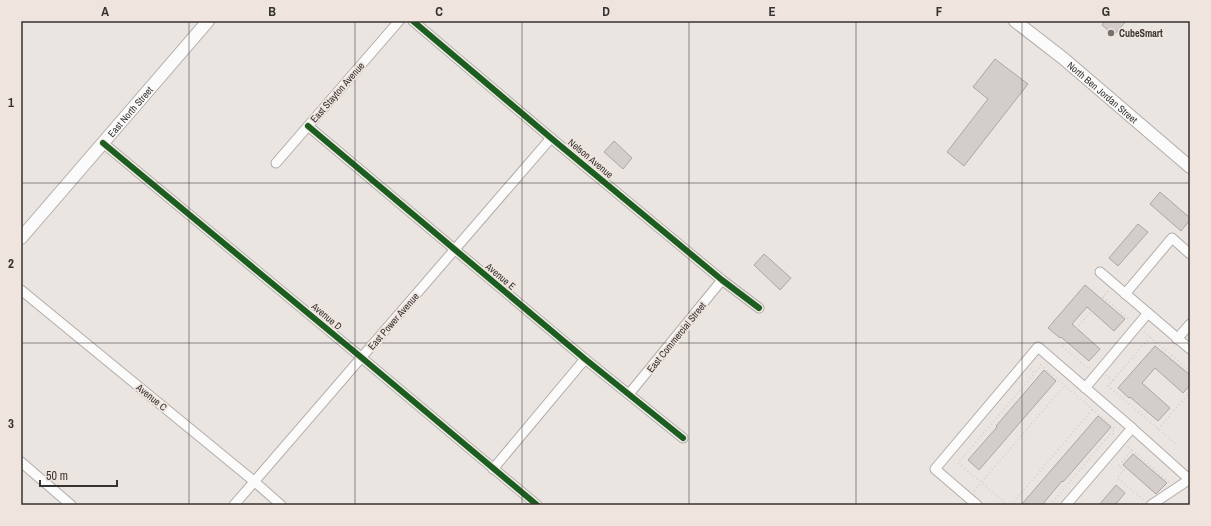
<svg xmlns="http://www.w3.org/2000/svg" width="1211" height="526" font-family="'Archivo Narrow',sans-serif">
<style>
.building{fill:#d3cecc;stroke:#aba6a4}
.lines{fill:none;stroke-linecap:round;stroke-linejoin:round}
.minor-casing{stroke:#b1adaa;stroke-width:11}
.tertiary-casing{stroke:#b1adaa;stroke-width:14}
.path{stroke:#d4d2d1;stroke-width:2;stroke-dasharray:1 3;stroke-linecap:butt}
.minor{stroke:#fcfbfb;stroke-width:9}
.tertiary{stroke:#fcfbfb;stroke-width:12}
.cycleway-casing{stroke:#efe4de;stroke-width:8}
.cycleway{stroke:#1b5e20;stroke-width:6}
.grid{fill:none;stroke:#363230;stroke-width:1;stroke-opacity:0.55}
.poi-dot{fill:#75716e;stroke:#efe4de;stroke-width:1.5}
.labels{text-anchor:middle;stroke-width:3.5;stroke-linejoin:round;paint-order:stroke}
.poi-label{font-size:10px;font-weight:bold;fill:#363230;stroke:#efe4de;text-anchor:start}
.street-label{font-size:10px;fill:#363230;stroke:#efe4de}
.neatline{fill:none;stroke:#363230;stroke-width:1.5}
.grid-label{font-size:13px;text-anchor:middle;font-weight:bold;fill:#363230}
</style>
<rect width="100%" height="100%" fill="#ebe5e2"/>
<g class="building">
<path d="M1105,21H1126L1114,35L1102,25Z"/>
<path d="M995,59L1028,84L964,166L947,152L988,99L973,87Z"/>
<path d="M614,141L632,158L623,169L604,152Z"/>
<path d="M1160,192L1190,218V220L1181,231L1150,204Z"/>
<path d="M1138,224L1148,232L1118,266L1109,258Z"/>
<path d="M764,254L791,278L780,290L754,265Z"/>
<path d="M1085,285L1125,319L1114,331L1087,307L1072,324L1100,349L1089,361L1061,337L1060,338L1048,328Z"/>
<path d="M1155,346L1190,375V385L1183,393L1155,368L1142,383L1170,408L1158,421L1130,397L1129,398L1118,388Z"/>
<path d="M1044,370L1056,381L979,470L968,460L997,427L996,426Z"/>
<path d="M1098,416L1111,427L1063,482L1062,481L1042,505H1021Z"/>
<path d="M1133,454L1167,483L1156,494L1123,465Z"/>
<path d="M1116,485L1125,493L1115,505H1099Z"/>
</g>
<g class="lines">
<g class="minor-casing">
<g id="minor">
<path d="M413,21L551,138L722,280L759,308"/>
<path d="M308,126L585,359L683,438"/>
<path d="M103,143L362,358L537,505"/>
<path d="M276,163L399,21"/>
<path d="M1100,272L1190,349"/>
<path d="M21,290L255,482L281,505"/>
<path d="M1125,294L1172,238L1190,254"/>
<path d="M1177,339L1190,324"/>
<path d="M1085,388L1148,313"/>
<path d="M629,394L722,280"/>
<path d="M1132,428L1190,480"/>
<path d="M21,462L71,505"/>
<path d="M493,469L585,359"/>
<path d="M234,505L551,138"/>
<path d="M977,505L935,469L1038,347L1132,428L1066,505"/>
<path d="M1151,505L1190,479"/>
</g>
</g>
<g class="tertiary-casing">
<g id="tertiary">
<path id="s1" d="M1015,21L1064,59L1190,167"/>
<path id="s2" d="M21,238L208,21"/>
</g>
</g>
<g class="path">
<path d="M1103,297L1130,320"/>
<path d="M1144,332L1190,371"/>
<path d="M1150,337L1108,386L1177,445"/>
<path d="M1090,367L1088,369L1062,346L1109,290"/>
<path d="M1030,369L1035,373L1041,365L1115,429L1112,432L1114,435"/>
<path d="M1106,375L1113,381"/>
<path d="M1158,429L1190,392"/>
<path d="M1128,447L1132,450L1119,466L1124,470L1117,478L1144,500"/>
<path d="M1132,450L1169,482"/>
<path d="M974,491L1065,385"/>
<path d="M1008,505L958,463L1035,373"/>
<path d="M1011,505L1093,409"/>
<path d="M1050,505L1112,432"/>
</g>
<use href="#minor" class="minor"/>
<use href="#tertiary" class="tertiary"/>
<g class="cycleway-casing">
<g id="cycleway">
<path d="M413,21L551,138L722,280L759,308"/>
<path d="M308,126L585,359L683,438"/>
<path d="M103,143L362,358L537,505"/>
</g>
</g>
<use href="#cycleway" class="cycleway"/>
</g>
<path class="grid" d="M189,21V505M355,21V505M522,21V505M689,21V505M856,21V505M1022,21V505M21,183H1190M21,343H1190"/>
<circle class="poi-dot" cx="1111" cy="33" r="4"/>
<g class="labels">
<g class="poi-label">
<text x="1119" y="37">CubeSmart</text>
</g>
<g class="street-label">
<text transform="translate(337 92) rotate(-49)" y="4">East Stayton Avenue</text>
<text dy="4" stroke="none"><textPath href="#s1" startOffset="113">North Ben Jordan Street</textPath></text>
<text dy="4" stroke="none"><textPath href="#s2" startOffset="167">East North Street</textPath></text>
<text transform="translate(591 158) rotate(40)" y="4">Nelson Avenue</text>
<text transform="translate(501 276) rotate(40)" y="4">Avenue E</text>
<text transform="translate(327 316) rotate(40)" y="4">Avenue D</text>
<text transform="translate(393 321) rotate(-49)" y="4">East Power Avenue</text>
<text transform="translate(676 337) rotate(-51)" y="4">East Commercial Street</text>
<text transform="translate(152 397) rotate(39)" y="4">Avenue C</text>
</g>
</g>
<rect width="1211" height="526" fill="none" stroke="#efe4de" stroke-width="44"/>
<path d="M40 480v6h77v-6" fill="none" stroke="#363230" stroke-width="2"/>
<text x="46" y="480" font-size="12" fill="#363230" stroke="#efe4de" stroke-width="3" paint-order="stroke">50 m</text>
<rect x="22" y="22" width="1167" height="482" class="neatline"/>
<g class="grid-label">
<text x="105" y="16">A</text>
<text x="272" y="16">B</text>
<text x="439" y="16">C</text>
<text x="606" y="16">D</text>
<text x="772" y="16">E</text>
<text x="939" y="16">F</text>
<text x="1106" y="16">G</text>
<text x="11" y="107">1</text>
<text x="11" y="268">2</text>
<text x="11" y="428">3</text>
</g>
</svg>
